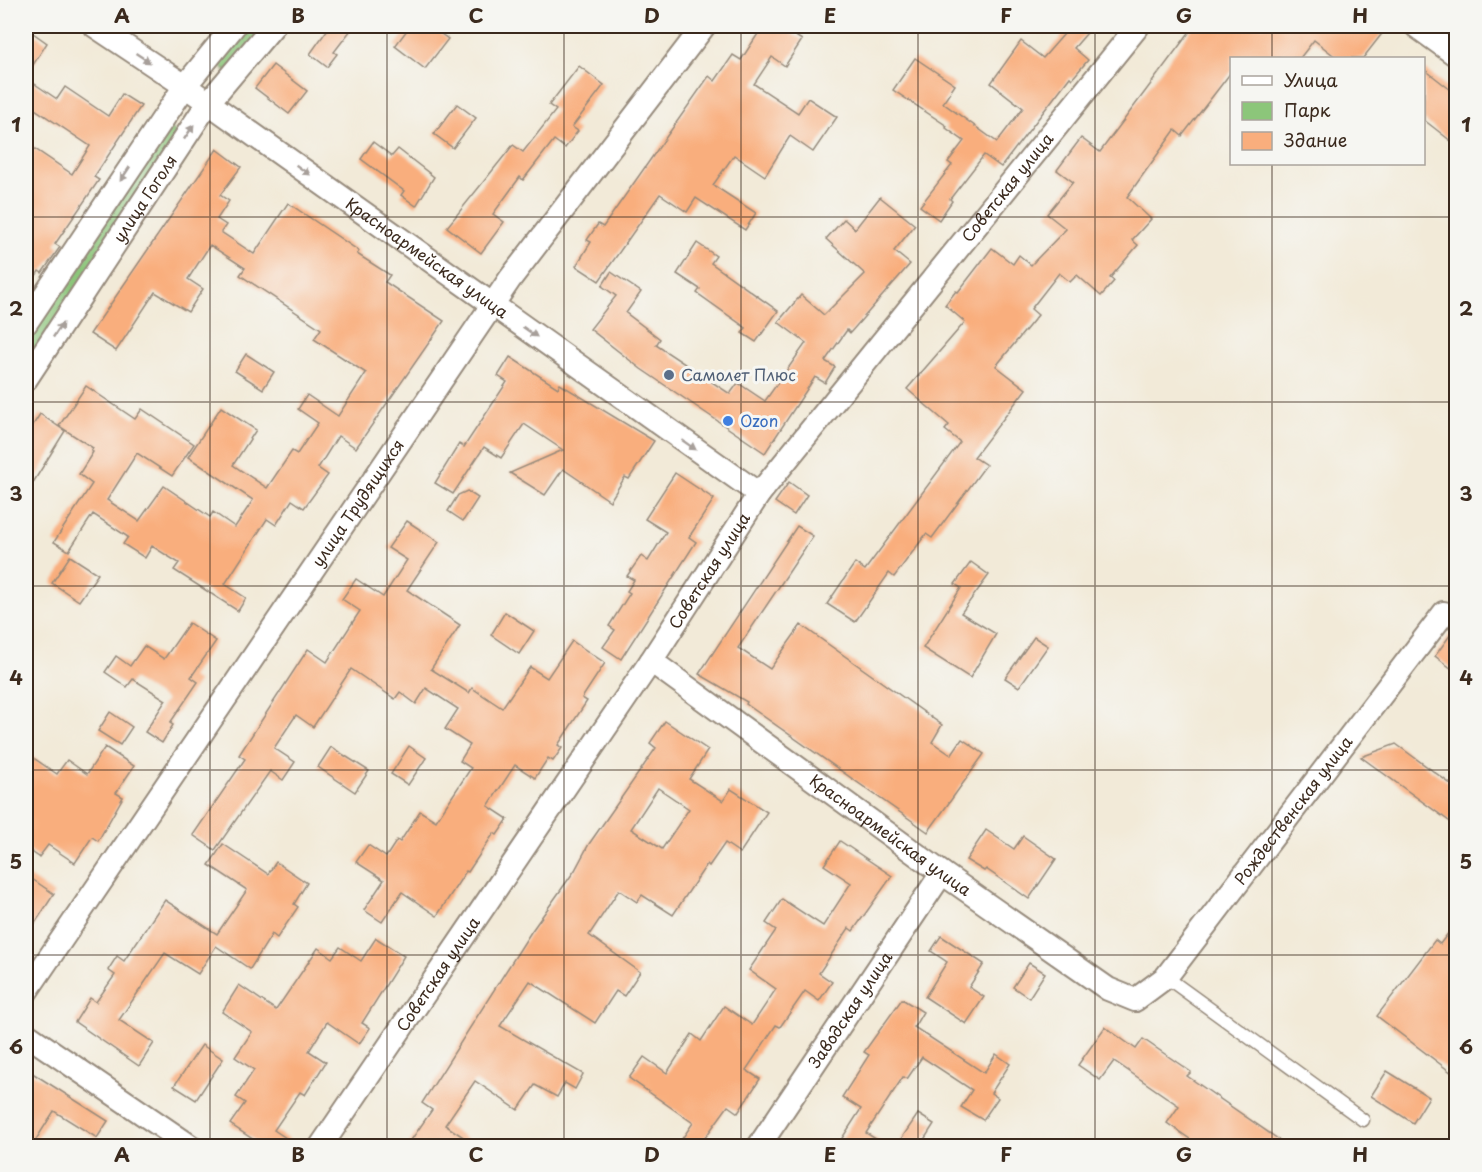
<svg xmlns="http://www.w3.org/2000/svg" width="1482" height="1172" font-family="'Playpen Sans',sans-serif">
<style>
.green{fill:#8cc67a;stroke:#64784c;stroke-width:1.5}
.building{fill:#f9ae7d;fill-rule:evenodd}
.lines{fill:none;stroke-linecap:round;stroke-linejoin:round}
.lane-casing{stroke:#968a7b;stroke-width:15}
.street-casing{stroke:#968a7b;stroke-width:26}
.lane{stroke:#fff;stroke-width:12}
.street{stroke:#fff;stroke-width:22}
.oneway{fill:#a79f9a}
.grid{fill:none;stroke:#3b2a1e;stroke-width:1.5;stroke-opacity:0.55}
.service-dot{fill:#5c6f8a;stroke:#f6f6f2;stroke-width:2}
.shop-dot{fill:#3f7fe0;stroke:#f6f6f2;stroke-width:2}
.labels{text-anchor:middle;stroke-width:6;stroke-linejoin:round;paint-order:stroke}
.street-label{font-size:16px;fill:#3b2a1e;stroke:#f6f6f2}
.service-label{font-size:16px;fill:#4e5e75;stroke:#f6f6f2;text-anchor:start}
.shop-label{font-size:16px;fill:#366cbe;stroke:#f6f6f2;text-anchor:start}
.neatline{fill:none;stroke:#3b2a1e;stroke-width:2}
.grid-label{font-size:20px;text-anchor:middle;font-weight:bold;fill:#3b2a1e}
</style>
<rect width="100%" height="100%" fill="#f6f6f2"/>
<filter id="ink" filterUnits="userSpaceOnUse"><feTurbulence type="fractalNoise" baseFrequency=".0167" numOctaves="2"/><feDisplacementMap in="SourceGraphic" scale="12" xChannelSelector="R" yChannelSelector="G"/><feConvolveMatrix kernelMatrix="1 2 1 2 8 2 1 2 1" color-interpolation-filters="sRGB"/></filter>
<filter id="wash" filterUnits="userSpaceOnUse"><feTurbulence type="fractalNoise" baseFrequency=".008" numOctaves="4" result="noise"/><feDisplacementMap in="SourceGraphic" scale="24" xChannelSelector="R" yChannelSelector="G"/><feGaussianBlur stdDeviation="1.35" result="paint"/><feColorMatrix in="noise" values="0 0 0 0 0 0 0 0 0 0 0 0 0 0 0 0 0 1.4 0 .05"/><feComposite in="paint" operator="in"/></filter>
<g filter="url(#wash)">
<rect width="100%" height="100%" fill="#f2ead8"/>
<g class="green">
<path d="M241,26H266L228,72L212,60Z"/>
<path d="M167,126L182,136L26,370V337Z"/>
</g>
<g id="blocks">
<g class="building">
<path d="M330,26H354L334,52L337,54L327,67L310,54Z"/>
<path d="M410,26H430L448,39L425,69L395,46Z"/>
<path d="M763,26H780L802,40L785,66L772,57L754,84L798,113L808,98L837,117L813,152L790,136L765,176L734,155L713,185L756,213L745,230L696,198L687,212L660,194L599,281L576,266L591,242L587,240L598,224L603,227L709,76L715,81L733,55L741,60Z"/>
<path d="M1071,26H1093L1074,48L1088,60L1072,79L1070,77L1001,167L984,155L950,199L952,201L939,220L920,206L952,165L948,162L964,141L946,128L947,126L893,90L915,58L955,85L943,103L997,142L1023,108L991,83L1021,41L1043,58Z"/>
<path d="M1194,26H1388L1363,58H1337L1314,40L1300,58H1232V71L1219,88L1182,136L1175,130L1127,197L1151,219L1132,240L1138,245L1110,278L1114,281L1101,296L1077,275L1070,282L1059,273L1031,309L1038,315L996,366L1026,389L974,457L986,465L932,538L926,534L894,577L889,573L855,622L827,604L855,563L865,570L960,442L945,430L949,425L907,389L965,322L945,305L956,291L958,292L992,248L1013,264L1019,255L1031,265L1066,229L1047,214L1073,182L1057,170L1081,138L1100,152Z"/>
<path d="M33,33L47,43L26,76V44Z"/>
<path d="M273,65L307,91L289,114L255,88Z"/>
<path d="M579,66L604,85L572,127L578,131L565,148L554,140L523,180L520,177L493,214L504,222L481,253L447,227L513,145L523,152L556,110L549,105Z"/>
<path d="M1424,69L1456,94V145L1424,120Z"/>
<path d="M26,78L57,99L65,87L108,116L122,94L141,106L94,177L99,180L55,244L60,247L42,273L39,271L26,291V143L72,174L90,146L26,103Z"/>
<path d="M457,104L476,118L453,148L434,134Z"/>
<path d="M373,142L392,156L398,149L434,177L416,206L401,195L404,191L361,159Z"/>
<path d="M217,149L241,167L220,195L229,201L217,219L226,225L221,232L254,254L288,203L359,251L357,254L390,275L385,282L444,321L356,448L338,436L318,468L328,475L304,508L292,500L276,525L267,519L225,584L246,598L238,611L174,570L179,563L152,546L145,558L123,544L128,537L93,514L69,551L54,542L92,484L79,474L93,452L91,451L93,448L59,426L86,386L135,419L142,409L194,444L172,476L137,453L107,500L139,521L164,486L210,517L213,512L235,527L253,500L188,457L221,407L256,430L233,465L267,488L292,451L297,454L318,423L298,409L307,395L338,416L366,373L314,339L321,329L240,275L245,268L210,245L188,279L203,289L188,312L155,292L116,351L90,334Z"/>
<path d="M880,197L915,225L894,251L910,264L850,333L847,330L825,361L835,367L825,383L815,377L765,453L641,369L590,329L616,296L602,286L611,272L641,292L626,313L660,339L656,345L730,394L738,383L765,401L806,343L778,322L801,295L824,315L865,274L826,239L844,219L855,229Z"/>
<path d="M697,243L716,256L711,263L778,311L756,342L742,333L746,328L697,293L700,289L677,274Z"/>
<path d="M246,354L274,372L263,389L235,371Z"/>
<path d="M510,357L558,388L560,384L654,441L629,479L625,477L610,501L563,469L545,495L510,473L563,450L524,424L501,458L484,447L453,494L435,483L459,444L464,447L507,382L498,376Z"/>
<path d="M40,414L65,431L26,494V436Z"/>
<path d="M675,473L714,499L689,537L696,542L621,659L603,647L615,630L609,626L630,593L627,591L634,580L627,576L641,556L648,561L666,532L645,519Z"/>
<path d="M789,482L807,495L794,515L775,502Z"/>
<path d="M467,491L478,498L463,521L448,511L458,495Z"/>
<path d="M407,521L439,542L407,590L460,625L431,669L469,693L472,688L502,708L530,667L547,678L572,641L605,663L582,698L587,701L558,745L562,748L553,761L548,758L535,778L515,765L488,806L508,819L497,835L494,833L468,872L466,871L437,916L402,892L382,922L364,910L384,880L356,862L368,845L386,857L397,840L400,842L420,811L436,821L471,768L460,761L470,745L445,729L458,709L426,688L416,704L400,692L395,699L351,669L313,727L296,715L274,748L295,762L283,780L270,771L215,850L193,835L245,759L239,755L308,649L327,662L360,611L342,599L356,579L383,597L407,560L388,548Z"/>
<path d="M797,526L813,536L738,648L770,669L801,625L942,725L932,742L951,755L962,739L984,754L928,832L746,704L747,702L699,674Z"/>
<path d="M70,556L98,574L79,601L52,583Z"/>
<path d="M971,562L989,575L961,613L996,634L970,678L923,648L961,588L955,584Z"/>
<path d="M505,612L534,631L519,654L491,635Z"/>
<path d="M189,623L216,641L191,677L198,682L170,723L173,725L162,743L145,732L166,700L133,679L127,687L105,672L116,656L130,666L144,646L164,659Z"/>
<path d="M1456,627V672L1435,656Z"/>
<path d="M1034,637L1048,646L1019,687L1005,678Z"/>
<path d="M110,712L132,727L120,745L98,731Z"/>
<path d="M665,721L708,750L689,779L723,801L731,789L767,812L740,853L725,843L709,866L707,864L673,915L642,895L637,902L619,890L589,935L640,972L624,996L616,991L595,1023L530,981L500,1026L583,1074L575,1089L565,1083L557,1097L535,1085L518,1110L475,1081L445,1125L477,1146H407L432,1110L422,1103L531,932L575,870L589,844L656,748L650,743ZM658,788L689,809L662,849L631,829Z"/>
<path d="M1396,744L1456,788V826L1361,757Z"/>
<path d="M409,746L426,758L408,785L391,774Z"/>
<path d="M105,747L134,766L116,793L123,797L98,841L92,837L75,863L48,845L39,857L26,848V753L57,774L67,760L87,774Z"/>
<path d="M331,747L369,771L355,792L318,767Z"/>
<path d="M986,830L1014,849L1023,836L1056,859L1029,899L986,869L984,871L966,860Z"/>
<path d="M840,841L892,876L853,931L849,928L819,973L832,982L819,1001L805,991L780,1027L776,1025L746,1070L760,1079L738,1113L728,1106L699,1146H677L693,1123L629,1078L644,1057L667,1073L692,1034L701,1041L724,1006L752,1025L776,989L749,970L776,930L766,923L782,899L823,926L851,883L824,865Z"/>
<path d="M223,844L268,874L276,862L307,883L294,904L298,907L277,938L272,934L250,969L216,946L198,974L165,953L119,1020L154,1043L139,1066L75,1022L90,998L96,1002L115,975L108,970L117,956L124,961L165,900L217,934L247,890L209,865Z"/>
<path d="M26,875L54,894L26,937Z"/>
<path d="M1456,923V1076L1377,1016L1435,940L1440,944Z"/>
<path d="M941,936L984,964L969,987L984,997L966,1024L925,997L947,962L931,951Z"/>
<path d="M376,938L404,956L362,1023L370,1028L359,1044L327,1022L309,1051L326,1062L305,1095L300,1092L274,1130L298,1146H263L230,1124L245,1103L236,1097L254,1070L235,1057L252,1032L222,1012L239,985L276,1010L318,948L332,958L340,947L361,961Z"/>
<path d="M1029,963L1045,973L1029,998L1013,987Z"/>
<path d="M902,999L923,1012L914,1027L984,1073L996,1054L1010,1064L991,1093L998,1098L983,1120L961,1107L972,1090L922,1057L907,1079L903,1077L866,1133L887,1146H837L861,1109L842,1097L869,1055L864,1052Z"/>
<path d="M1105,1027L1136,1049L1143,1039L1191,1072L1187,1076L1288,1146H1200L1167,1123L1179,1106L1114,1061L1100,1080L1078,1065Z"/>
<path d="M202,1045L223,1059L196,1100L174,1086Z"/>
<path d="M26,1069L108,1121L97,1138L54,1111L32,1146H26Z"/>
<path d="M1387,1071L1429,1097L1413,1123L1371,1096Z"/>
<path d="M918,1114L934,1124L920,1146H913L901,1139Z"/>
</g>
</g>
</g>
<g filter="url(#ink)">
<use href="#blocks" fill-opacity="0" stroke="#968a7b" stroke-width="1.5"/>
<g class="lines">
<g class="lane-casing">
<path id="lane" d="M1166,977L1363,1120"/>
</g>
<g class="street-casing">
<g id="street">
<path id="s1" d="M95,26L185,86L759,494"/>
<path d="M1416,26L1456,55"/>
<path d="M26,323L185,86L234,26"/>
<path id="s2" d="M26,379L208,103L273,26"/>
<path id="s3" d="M651,661L942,873L1108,989L1135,1000L1166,977L1444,613"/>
<path id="s4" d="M26,992L510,279L704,26"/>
<path d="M26,1034L190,1146"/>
<path id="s5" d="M321,1146L651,661L759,494L1138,26"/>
<path id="s6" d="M759,1146L942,873"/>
</g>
</g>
<use href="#lane" class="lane"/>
<use href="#street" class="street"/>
</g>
<defs><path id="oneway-solid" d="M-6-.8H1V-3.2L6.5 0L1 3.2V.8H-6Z" transform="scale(1.5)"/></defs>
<g class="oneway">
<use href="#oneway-solid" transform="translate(143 58) rotate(34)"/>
<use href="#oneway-solid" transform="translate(189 132) rotate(-56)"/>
<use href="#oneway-solid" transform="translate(303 170) rotate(35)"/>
<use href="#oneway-solid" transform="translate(125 174) rotate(124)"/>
<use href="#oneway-solid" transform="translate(58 330) rotate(-56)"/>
<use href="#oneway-solid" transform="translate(530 332) rotate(35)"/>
<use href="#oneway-solid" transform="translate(689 445) rotate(35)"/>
</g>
</g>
<path class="grid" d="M210,26V1146M387,26V1146M564,26V1146M741,26V1146M918,26V1146M1095,26V1146M1272,26V58M1272,164V1146M26,217H1456M26,402H1456M26,586H1456M26,770H1456M26,955H1456"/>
<circle class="service-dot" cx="669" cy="375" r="6"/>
<circle class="shop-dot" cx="728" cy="421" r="6"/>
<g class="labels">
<g class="street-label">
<text dy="6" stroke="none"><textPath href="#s5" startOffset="1180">Советская улица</textPath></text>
<text dy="6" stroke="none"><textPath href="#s2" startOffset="216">улица Гоголя</textPath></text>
<text dy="6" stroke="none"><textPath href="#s1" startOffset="405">Красноармейская улица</textPath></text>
<text dy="6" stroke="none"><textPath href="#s4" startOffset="591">улица Трудящихся</textPath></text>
<text dy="6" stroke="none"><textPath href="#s5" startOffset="694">Советская улица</textPath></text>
<text dy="6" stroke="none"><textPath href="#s3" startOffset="840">Рождественская улица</textPath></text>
<text dy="6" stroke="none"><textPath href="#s3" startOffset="296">Красноармейская улица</textPath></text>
<text dy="6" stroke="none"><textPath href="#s5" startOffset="208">Советская улица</textPath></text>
<text dy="6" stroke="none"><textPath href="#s6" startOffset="164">Заводская улица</textPath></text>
</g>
<g class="service-label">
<text x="681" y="381">Самолет Плюс</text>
</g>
<g class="shop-label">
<text x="740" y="427">Ozon</text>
</g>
</g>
<rect width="1482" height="1172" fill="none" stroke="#f6f6f2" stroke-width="66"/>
<rect x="1230" y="57" width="195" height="108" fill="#f6f6f2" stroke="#aba49d" stroke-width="1.5"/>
<rect x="1242" y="76" width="30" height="9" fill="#ffffff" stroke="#aba49d" stroke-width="1.5"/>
<text x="1284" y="87" font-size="18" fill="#3b2a1e">Улица</text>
<rect x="1242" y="102" width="30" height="18" fill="#8cc67a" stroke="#aba49d" stroke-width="1.5"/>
<text x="1284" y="117" font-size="18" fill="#3b2a1e">Парк</text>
<rect x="1242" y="132" width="30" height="18" fill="#f9ae7d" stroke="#aba49d" stroke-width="1.5"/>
<text x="1284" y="147" font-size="18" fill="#3b2a1e">Здание</text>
<rect x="33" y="33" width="1416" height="1106" class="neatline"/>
<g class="grid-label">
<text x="122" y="23">A</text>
<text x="298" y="23">B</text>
<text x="476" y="23">C</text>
<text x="652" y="23">D</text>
<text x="830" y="23">E</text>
<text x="1006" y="23">F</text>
<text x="1184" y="23">G</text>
<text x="1360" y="23">H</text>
<text x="16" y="132">1</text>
<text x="1466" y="132">1</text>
<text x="16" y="316">2</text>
<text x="1466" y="316">2</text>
<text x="16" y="501">3</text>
<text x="1466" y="501">3</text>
<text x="16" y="685">4</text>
<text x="1466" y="685">4</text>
<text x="16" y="869">5</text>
<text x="1466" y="869">5</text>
<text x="16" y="1054">6</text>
<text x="1466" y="1054">6</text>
<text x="122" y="1162">A</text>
<text x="298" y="1162">B</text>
<text x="476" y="1162">C</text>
<text x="652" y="1162">D</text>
<text x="830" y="1162">E</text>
<text x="1006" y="1162">F</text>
<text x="1184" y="1162">G</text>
<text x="1360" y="1162">H</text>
</g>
</svg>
